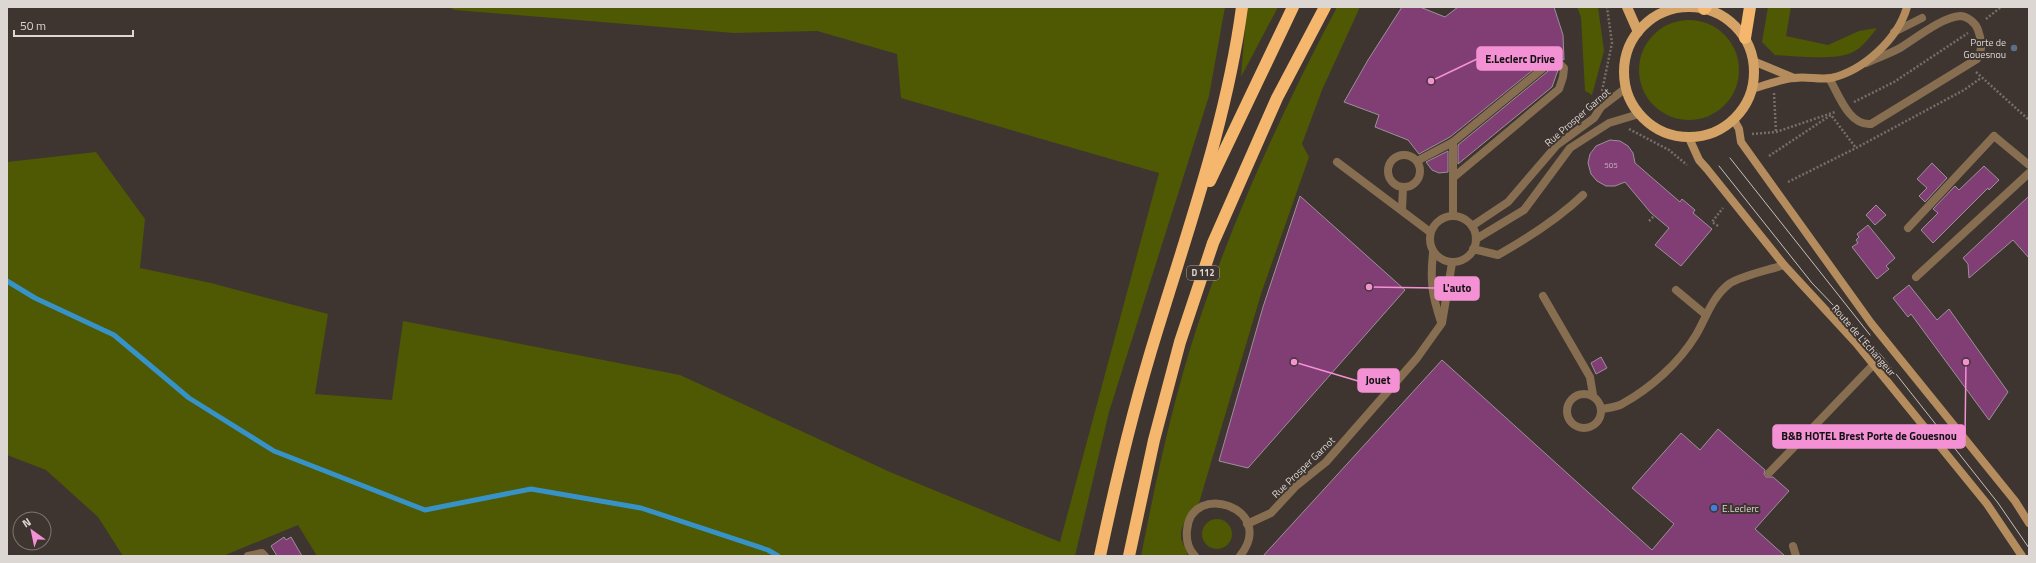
<svg xmlns="http://www.w3.org/2000/svg" width="2036" height="563" font-family="'Titillium Web',sans-serif">
<style>
.green{fill:#4f5802}
.lines{fill:none;stroke-linecap:round;stroke-linejoin:round}
.stream{stroke:#3793c7;stroke-width:5}
.building{fill:#803e74;stroke:#9b9198}
.path{stroke:#766e6a;stroke-width:2.5;stroke-dasharray:2 2;stroke-linecap:butt}
.lane{stroke:#876e51;stroke-width:8}
.street{stroke:#876e51;stroke-width:8}
.secondary{stroke:#b48c5d;stroke-width:8}
.primary{stroke:#d6a366;stroke-width:10}
.highway{stroke:#f5b76d;stroke-width:12}
.tram{stroke:#c6c0bc;stroke-width:1}
.service-dot{fill:#5c6f8a;stroke:#3e3530;stroke-width:1.5}
.shop-dot{fill:#3f7fe0;stroke:#3e3530;stroke-width:1.5}
.labels{text-anchor:middle;stroke-width:4;stroke-linejoin:round;paint-order:stroke}
.number-label{font-size:8px;fill:#c6b1bc}
.shield{fill:#3e3530;stroke:#ada6a3;stroke-width:1}
.shield-label{font-size:9px;font-weight:bold;fill:#ddd7d4}
.poi-label{font-size:10px;fill:#ddd7d4;stroke:#3e3530;text-anchor:end}
.street-label{font-size:10px;fill:#ddd7d4;stroke:#3e3530}
.leader{fill:none;stroke:#f491d4;stroke-width:1.5}
.callout-dot{fill:#f491d4;stroke:#3e3530;stroke-width:1.5}
.callout{fill:#f491d4;stroke:#f491d4;stroke-width:1.5}
.callout-label{font-size:11px;text-anchor:middle;font-weight:bold;fill:#111}
</style>
<rect width="100%" height="100%" fill="#3e3530"/>
<g class="green">
<path d="M448,7H1225L1209,96L1109,412L1075,556H317L298,525L223,556H123L98,517L46,470L7,455V162L96,152L145,219L140,268L211,283L328,314L315,394L392,400L403,321L680,375L890,472L1060,542L1159,173L901,98L897,54L817,31L734,33L455,10Z"/>
<path d="M1247,7H1278L1241,77L1246,15Z"/>
<path d="M1337,7H1360L1322,90L1302,144L1309,157L1261,294L1199,503C1191,513 1177,527 1182,541C1184,547 1188,550 1187,556H1141C1156,480 1172,404 1196,330C1233,218 1282,111 1337,7Z"/>
<path d="M1577,7H1598L1604,51L1592,95L1585,91L1581,17Z"/>
<path d="M1768,7H1791L1786,36L1828,45L1859,31L1877,28C1870,37 1863,47 1853,52C1836,61 1794,56 1775,55L1762,42Z"/>
<circle cx="1689" cy="70" r="50"/>
<circle cx="1217" cy="534" r="15"/>
</g>
<g class="lines">
<path class="stream" d="M7,281L35,298L114,335L189,398L274,451L425,510L531,489L641,508L768,550L778,556"/>
</g>
<g class="building">
<path d="M1402,7H1420L1445,17L1458,7H1554L1563,35L1564,60L1554,56L1549,57L1450,137L1419,154L1408,140L1375,127L1379,115L1344,102L1368,60Z"/>
<path d="M1553,67L1558,70L1552,87L1458,164V145Z"/>
<path d="M1610,140L1620,141L1628,146L1633,153L1635,163L1680,202L1682,199L1695,210L1693,213L1712,229L1681,266L1655,245L1669,228L1651,213L1625,182L1615,186H1606L1597,181L1591,174L1588,163L1590,154L1596,146Z"/>
<path d="M1448,151V172L1439,173L1432,170L1426,162Z"/>
<path d="M1932,163L1947,178L1925,202L1919,196L1927,188L1917,179Z"/>
<path d="M1984,166L1999,180L1989,190L1988,188L1933,243L1921,230L1938,213L1933,209L1955,186L1959,190Z"/>
<path d="M1300,196L1405,290L1248,468L1219,461L1263,307Z"/>
<path d="M2029,196V258L2013,240L1969,278L1968,264L1963,258Z"/>
<path d="M1876,205L1886,215L1875,225L1866,215Z"/>
<path d="M1868,225L1895,258L1886,266L1889,269L1877,279L1852,247L1858,243L1856,240L1859,237L1857,234Z"/>
<path d="M1909,285L1937,320L1949,309L2008,392L1989,420L1911,314L1908,317L1893,298Z"/>
<path d="M1601,357L1607,368L1596,374L1591,363Z"/>
<path d="M1442,360L1652,550L1674,524L1632,488L1681,433L1700,450L1718,429L1765,470L1764,474L1766,477H1773L1789,491L1755,529L1785,556H1263Z"/>
<path d="M284,537L286,540L291,537L302,556H277L271,546Z"/>
</g>
<g class="lines">
<g class="path">
<path d="M1986,19L2001,7"/>
<path d="M1976,72L2029,120"/>
<path d="M1602,91L1612,43L1607,7"/>
<path d="M1774,93L1776,132"/>
<path d="M1854,102L1894,82L1968,33"/>
<path d="M1629,129L1669,150L1687,165"/>
<path d="M1752,134L1776,132L1835,112"/>
<path d="M1769,156L1831,115L1856,148"/>
<path d="M1788,182L1856,148L1964,90L1981,78"/>
<path d="M1649,221L1654,216"/>
<path d="M1718,226L1712,222L1723,208"/>
</g>
<g class="lane">
<path d="M1894,32L1922,18"/>
<path d="M1829,78C1839,95 1849,126 1871,124L1977,59C1983,48 1982,42 1978,30C1976,23 1967,16 1960,16C1942,17 1915,39 1900,48C1889,54 1877,58 1866,63"/>
<circle cx="1404" cy="171" r="16"/>
<path d="M1417,161L1453,142"/>
<path d="M1337,162L1430,232"/>
<path d="M1402,210L1403,187"/>
<circle cx="1453" cy="239" r="23"/>
<path d="M1453,216V142L1552,61L1559,63L1564,68L1563,77L1559,89L1454,177"/>
<path d="M1472,226L1508,202L1557,145L1594,118L1601,107L1626,88"/>
<path d="M1908,228L1994,136"/>
<path d="M1476,239L1524,210L1570,148L1609,123L1639,114"/>
<path d="M1473,249L1498,255C1528,238 1558,219 1583,195"/>
<path d="M1433,253C1430,281 1432,295 1441,322"/>
<path d="M1916,277L2029,173"/>
<path d="M1676,290L1706,315"/>
<path d="M1543,296L1590,377L1593,395"/>
<path d="M1247,524L1271,513L1295,487L1326,462L1417,358L1442,323L1452,263"/>
<path d="M1793,546L1796,556"/>
<path d="M248,556L262,553L265,556"/>
<path d="M1195,556C1188,549 1186,540 1187,530C1191,480 1278,508 1240,556"/>
</g>
<g class="street">
<path d="M1994,136L2029,165"/>
<circle cx="1584" cy="411" r="17"/>
<path d="M1602,409C1608,408 1617,407 1622,404C1651,388 1679,363 1696,335C1706,318 1712,297 1729,284C1740,276 1769,270 1784,265"/>
<path d="M1769,473L1873,365"/>
</g>
<g class="secondary">
<path d="M1753,61L1794,78"/>
<path d="M1752,89C1766,85 1780,79 1794,78C1806,76 1819,80 1831,78C1863,71 1898,39 1907,7"/>
<path d="M1734,120L1739,129L1741,142L1871,323L2015,501L2029,523"/>
<path d="M1689,138L1699,160L1707,169L1784,265L1856,343L1987,504L2022,556"/>
</g>
<g class="primary">
<path d="M1627,7L1638,32"/>
<circle cx="1689" cy="72" r="65"/>
</g>
<g class="highway">
<path d="M1704,9L1706,7"/>
<path d="M1745,38L1750,7"/>
<path d="M1210,181L1293,7"/>
<path d="M1100,556C1116,480 1134,405 1157,331C1190,223 1227,119 1242,7"/>
<path d="M1129,556L1154,440L1180,342L1213,243L1277,98L1325,7"/>
</g>
<g class="tram">
<path d="M1730,158L1870,335"/>
<path d="M1719,166L1812,283L1881,355L1998,503L2029,548"/>
</g>
</g>
<circle class="service-dot" cx="2014" cy="48" r="4"/>
<circle class="shop-dot" cx="1714" cy="508" r="4"/>
<g class="labels">
<g class="number-label">
<text x="1611" y="168">505</text>
</g>
<rect class="shield" x="1187" y="266" width="32" height="14" rx="3"/>
<g class="shield-label">
<text x="1203" y="276">D 112</text>
</g>
<g class="poi-label">
<text x="2006" y="46">Porte de<tspan x="2006" dy="12">Gouesnou</tspan></text>
<text x="1722" y="512" text-anchor="start">E.Leclerc</text>
</g>
<g class="street-label">
<text transform="translate(1577 117) rotate(-41)" y="4">Rue Prosper Garnot</text>
<text transform="translate(1864 340) rotate(49)" y="4">Route de L'Echangeur</text>
<text transform="translate(1303 467) rotate(-44)" y="4">Rue Prosper Garnot</text>
</g>
</g>
<path class="leader" d="M1431 81L1477 59M1369 287L1435 288M1294 362L1358 381M1966 362L1965 436"/>
<g class="callout-dot">
<circle cx="1431" cy="81" r="4"/>
<circle cx="1369" cy="287" r="4"/>
<circle cx="1294" cy="362" r="4"/>
<circle cx="1966" cy="362" r="4"/>
</g>
<g class="callout">
<rect x="1477" y="47" width="85" height="23" rx="4"/>
<rect x="1435" y="277" width="44" height="23" rx="4"/>
<rect x="1358" y="369" width="41" height="23" rx="4"/>
<rect x="1773" y="425" width="192" height="23" rx="4"/>
</g>
<g class="callout-label">
<text x="1520" y="63">E.Leclerc Drive</text>
<text x="1457" y="292">L'auto</text>
<text x="1378" y="384">Jouet</text>
<text x="1869" y="440">B&amp;B HOTEL Brest Porte de Gouesnou</text>
</g>
<rect width="2036" height="563" fill="none" stroke="#ddd7d4" stroke-width="16"/>
<g transform="translate(32 531) rotate(327)"><circle r="19" fill="#3e3530" stroke="#7e7672"/>
<path d="M0-3L7 15L0 10L-7 15Z" fill="#f491d4"/>
<text y="-6" font-size="11" font-weight="bold" text-anchor="middle" fill="#ddd7d4">N</text>
</g>
<path d="M14 30v6h119v-6" fill="none" stroke="#ddd7d4" stroke-width="2"/>
<text x="20" y="30" font-size="12" fill="#ddd7d4" stroke="#3e3530" stroke-width="3" paint-order="stroke">50 m</text>
</svg>
